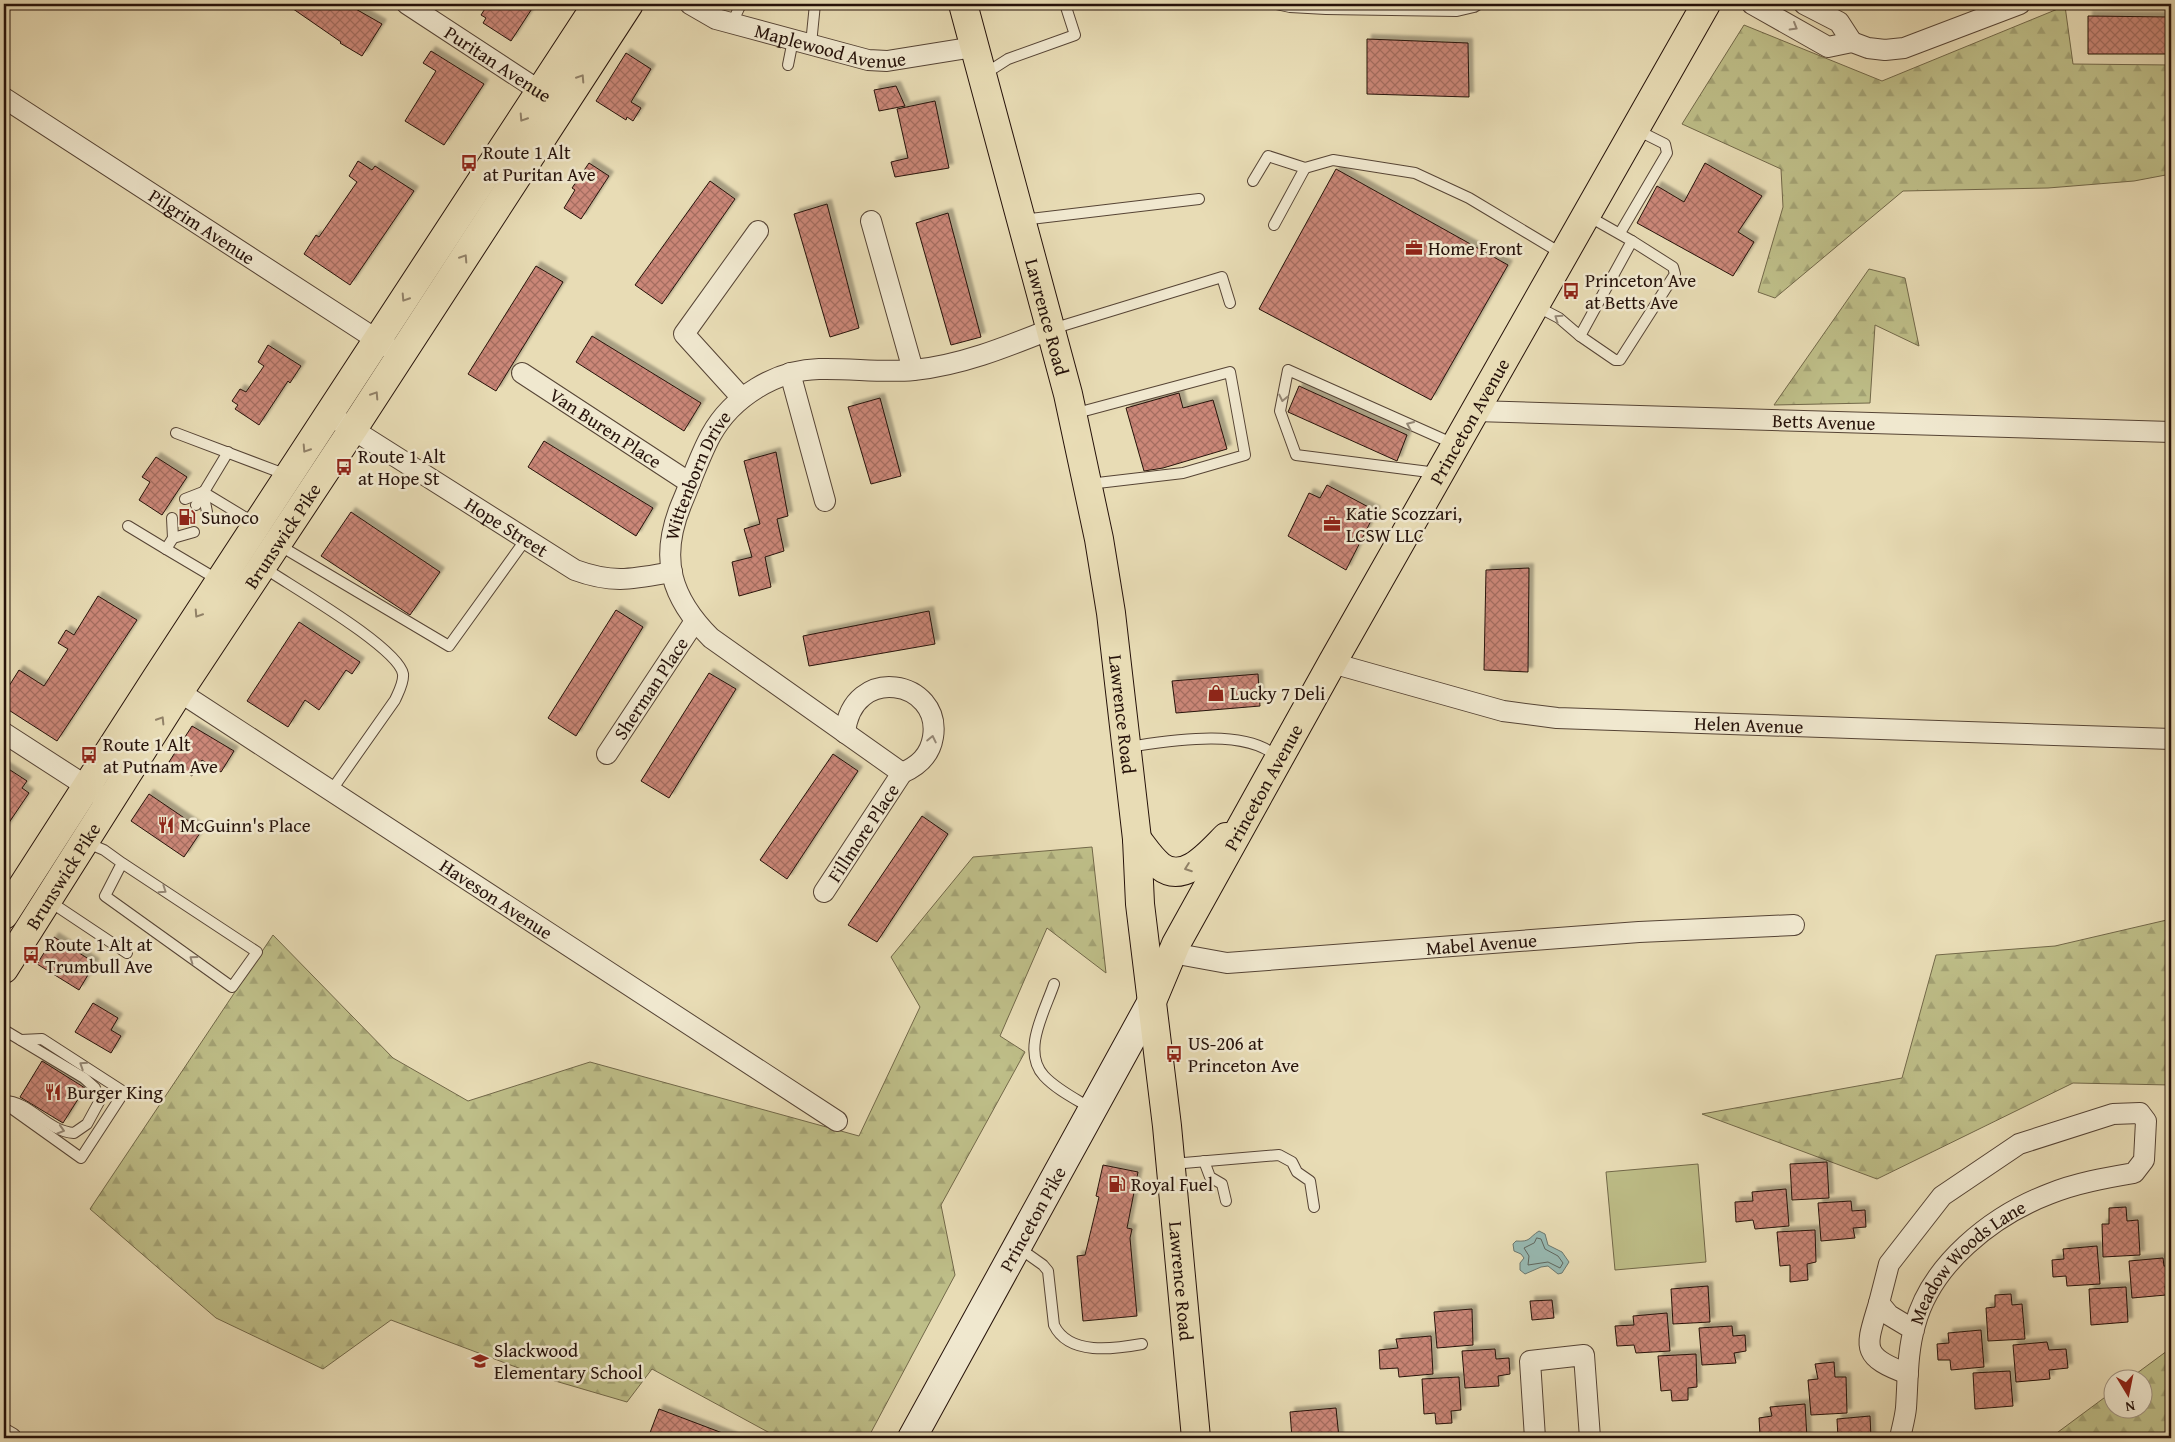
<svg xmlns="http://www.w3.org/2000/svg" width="2175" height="1442" font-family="'Gentium Book Plus',serif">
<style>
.forest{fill:url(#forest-firs);stroke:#726849}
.green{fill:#bebe88;stroke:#726849}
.water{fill:#98bab3;stroke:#6a776f}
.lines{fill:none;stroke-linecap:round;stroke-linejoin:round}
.shore{stroke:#5f665e;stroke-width:1}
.building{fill:url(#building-cross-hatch);stroke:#26120a;filter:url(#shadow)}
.service-casing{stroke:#564435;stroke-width:12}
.minor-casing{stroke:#564435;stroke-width:22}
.secondary-casing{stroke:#26120a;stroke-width:30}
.primary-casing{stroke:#26120a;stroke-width:30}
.service{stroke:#f0e8cf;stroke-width:10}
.minor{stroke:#f0e8cf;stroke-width:20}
.secondary{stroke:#f0e8cf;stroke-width:28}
.primary{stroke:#e8dcb5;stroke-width:28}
.oneway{stroke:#958876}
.oneway2{stroke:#918168}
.labels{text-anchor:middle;stroke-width:5;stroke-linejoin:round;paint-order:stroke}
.street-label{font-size:19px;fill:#26120a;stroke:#f0e8cf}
.poi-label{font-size:19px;fill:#26120a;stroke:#f0e8cf;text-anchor:start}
</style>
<defs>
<pattern id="forest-firs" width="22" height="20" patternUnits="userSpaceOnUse" patternTransform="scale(1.25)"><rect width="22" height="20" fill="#bebe88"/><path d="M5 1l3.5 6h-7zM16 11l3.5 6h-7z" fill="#a3a274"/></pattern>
<pattern id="building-cross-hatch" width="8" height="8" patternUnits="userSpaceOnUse" patternTransform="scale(1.25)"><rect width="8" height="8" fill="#cb8778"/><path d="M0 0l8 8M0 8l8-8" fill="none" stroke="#a56d61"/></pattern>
<filter id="shadow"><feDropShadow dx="4.5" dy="-4.5" stdDeviation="1" flood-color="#0004"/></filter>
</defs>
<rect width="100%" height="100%" fill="#e8dcb5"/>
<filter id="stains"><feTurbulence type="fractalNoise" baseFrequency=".004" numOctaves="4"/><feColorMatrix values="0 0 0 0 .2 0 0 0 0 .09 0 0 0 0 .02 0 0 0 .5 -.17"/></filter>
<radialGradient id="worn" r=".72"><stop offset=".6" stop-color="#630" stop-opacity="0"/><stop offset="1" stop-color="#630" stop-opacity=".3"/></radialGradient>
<g class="forest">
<path d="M2065,6L2073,64L2171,65V174L2134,181L2048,188L1903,191L1775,298L1758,292L1783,207L1781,169L1682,124L1744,25L1882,81Z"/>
<path d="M1869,269L1905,278L1919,346L1875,325L1870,403L1774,405Z"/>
<path d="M1092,847L1106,973L1047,928L1000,1036L1025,1052L941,1205L955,1275L868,1438H779L652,1369L627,1402L545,1378L391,1320L323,1369L216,1318L90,1209L273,935L393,1058L468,1101L590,1062L859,1136L920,1007L891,957L973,857Z"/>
<path d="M2171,919V1085L2073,1083L1877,1179L1702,1114L1902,1078L1936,955L2055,946Z"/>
<path d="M2171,1348V1438H2050L2112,1392V1410H2142V1380L2129,1379Z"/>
</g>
<path class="green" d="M1698,1164L1706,1262L1615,1270L1606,1172Z"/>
<path class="water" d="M1539,1231L1545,1234L1548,1245L1562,1252L1569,1262L1562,1273L1558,1274L1548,1266L1541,1267L1525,1274L1520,1270V1263L1524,1258L1521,1254L1514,1251L1513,1244L1516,1241C1531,1242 1528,1238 1539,1231Z"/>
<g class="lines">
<path class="shore" d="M1537,1238L1541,1239L1545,1249L1558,1256L1563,1263L1560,1268L1548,1262L1528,1265L1529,1256L1524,1248L1534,1243Z"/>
</g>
<g class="building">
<path d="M286,4H347L382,24L362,56L340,43L341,42Z"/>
<path d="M488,4H535L511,41L483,23L486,18L481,15Z"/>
<path d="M2088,16L2171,17V54H2088Z"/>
<path d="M1367,39L1468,43L1469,97L1367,94Z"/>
<path d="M431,51L484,84L444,145L405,121L436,71L423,63Z"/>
<path d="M626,53L651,69L631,102L641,108L633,121L627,117L626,120L596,101Z"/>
<path d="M896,86L905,106L879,111L874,90Z"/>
<path d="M935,101L949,168L895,177L891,162L908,158L897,109Z"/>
<path d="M358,161L372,170L375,166L414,191L350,285L304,254L316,235L319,237L357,182L349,176Z"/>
<path d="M589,163L609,176L581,219L564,208L575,190L572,188Z"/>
<path d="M1705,163L1762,196L1738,232L1754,242L1733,276L1637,223L1657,186L1684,202Z"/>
<path d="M1336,169L1508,265L1431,400L1259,309Z"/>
<path d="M710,181L735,199L662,304L635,285Z"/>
<path d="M827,204L859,328L830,337L794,214Z"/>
<path d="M948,213L981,337L951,345L916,223Z"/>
<path d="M536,266L563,282L496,391L468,374Z"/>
<path d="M592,336L701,403L684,431L576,362Z"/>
<path d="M268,345L301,366L290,383L288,381L259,425L235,409L238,405L232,401L240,389L246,392L264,366L258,362Z"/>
<path d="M1299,386L1407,435L1397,461L1288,412Z"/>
<path d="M1179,393L1183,408L1213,400L1227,449L1163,468L1144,471L1126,408Z"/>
<path d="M880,398L901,476L871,484L848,407Z"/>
<path d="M544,441L653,508L636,536L528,467Z"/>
<path d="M776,452L788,516L777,519L784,551L765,557L771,587L739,596L732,562L752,557L744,529L760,524L744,461Z"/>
<path d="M156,457L187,477L162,515L139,500L150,482L142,477Z"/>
<path d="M1327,485L1376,511L1346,570L1288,536L1309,493L1320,498Z"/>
<path d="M351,512L440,572L410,615L321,556Z"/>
<path d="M1529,568L1528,672L1484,670L1486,570Z"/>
<path d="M98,596L137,620L57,741L4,707V694L19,670L44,686L68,649L58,643L66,630L74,635Z"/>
<path d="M616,610L643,627L576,736L548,718Z"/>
<path d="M929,611L935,644L809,666L803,636Z"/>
<path d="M299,622L360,662L352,674L346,670L319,710L305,700L288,727L247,701Z"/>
<path d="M709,673L736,689L669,798L641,781Z"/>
<path d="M1258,674L1260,706L1176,713L1172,681Z"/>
<path d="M192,726L234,751L221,772L202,760L192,776L169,762Z"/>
<path d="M833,754L858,771L787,879L760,860Z"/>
<path d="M4,766L27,781L22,788L29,793L4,830Z"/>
<path d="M149,794L202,830L184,857L131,821Z"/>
<path d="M922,816L948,834L877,942L848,925Z"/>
<path d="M54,937L95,963L79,990L37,964Z"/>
<path d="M93,1003L118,1018L111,1030L121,1036L111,1053L75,1032Z"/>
<path d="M42,1061L85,1088L63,1123L20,1097Z"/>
<path d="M1827,1162L1829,1198L1792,1200L1790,1164Z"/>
<path d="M1103,1165L1138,1172L1127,1228L1132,1229L1130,1238L1137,1316L1083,1321L1077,1256L1085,1255L1099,1197L1096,1196Z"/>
<path d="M1786,1189L1789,1226L1755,1229L1753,1220L1736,1222L1735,1202L1753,1201L1752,1192Z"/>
<path d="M1851,1201L1852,1211L1865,1210L1866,1227L1853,1228L1855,1238L1821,1241L1818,1203Z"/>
<path d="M2126,1207L2127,1221L2138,1220L2140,1255L2103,1257L2102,1224H2109V1208Z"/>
<path d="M1815,1230L1816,1262L1807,1264L1808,1280L1790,1282V1265L1780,1266L1777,1232Z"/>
<path d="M2097,1246L2100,1284L2067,1286L2066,1276L2053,1277L2052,1260L2064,1259L2063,1249Z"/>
<path d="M2163,1258L2164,1266H2171V1285L2165,1286L2166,1295L2132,1298L2129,1261Z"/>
<path d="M1708,1286L1710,1322L1673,1324L1671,1289Z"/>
<path d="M2126,1287L2128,1322L2091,1325L2089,1289Z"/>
<path d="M2011,1294L2012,1305L2022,1304L2025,1339L1988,1341L1986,1308L1995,1307V1295Z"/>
<path d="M1552,1300L1554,1318L1532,1320L1530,1301Z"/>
<path d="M1472,1309L1473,1345L1437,1348L1434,1312Z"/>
<path d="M1667,1313L1670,1351L1636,1353L1634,1345L1617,1346L1615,1326L1634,1325L1633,1316Z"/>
<path d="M1732,1326L1733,1336L1745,1335L1746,1351L1734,1353L1736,1363L1702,1365L1699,1328Z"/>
<path d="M1981,1330L1984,1367L1951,1370L1950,1360H1938L1937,1344L1949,1343L1948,1333Z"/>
<path d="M1431,1336L1433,1374L1399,1377L1398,1368L1380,1369L1379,1350L1398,1348L1396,1339Z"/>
<path d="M2047,1342L2049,1350L2066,1349L2068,1368L2049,1370L2050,1379L2016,1382L2013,1345Z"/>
<path d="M1495,1349L1496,1359L1509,1358L1510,1374L1498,1376L1499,1386L1465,1388L1462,1351Z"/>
<path d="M1696,1354L1697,1387L1688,1388V1400L1672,1401L1671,1390L1661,1391L1658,1356Z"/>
<path d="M1834,1362L1835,1377H1846L1847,1413L1811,1415L1808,1380L1818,1379L1815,1364Z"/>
<path d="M2010,1371L2013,1406L1975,1409L1973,1373Z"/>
<path d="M1459,1377L1461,1410L1451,1411L1452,1423L1436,1424L1435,1413L1424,1414L1422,1379Z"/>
<path d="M1805,1404L1807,1438H1772V1436L1760,1435L1759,1418L1772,1416L1770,1407Z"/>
<path d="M1336,1408L1339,1438H1292L1290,1412Z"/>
<path d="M659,1409L733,1437V1438H648Z"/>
<path d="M1870,1416L1871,1438H1838L1837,1419Z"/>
</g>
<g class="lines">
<g class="service-casing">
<g id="service">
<path d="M1228,4H1235"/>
<path d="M1276,4L1290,7L1326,9L1457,11L1474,7L1479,4"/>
<path d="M732,23L741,4"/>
<path d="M811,44L815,4"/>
<path d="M788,65L793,40"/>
<path d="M983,75L1008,59L1075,35L1065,4"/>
<path d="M1253,181L1268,156L1305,168L1333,160L1415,173L1469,198L1564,255"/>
<path d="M1022,220L1199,199"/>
<path d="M1274,225L1305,168"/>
<path d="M1620,233L1667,153L1665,144L1637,130"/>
<path d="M1536,306L1559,318L1580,336L1632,241L1588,216"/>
<path d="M1052,329L1222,277L1230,303"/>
<path d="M1580,336L1615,360H1620L1675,274L1673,267L1632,241"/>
<path d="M1073,414L1230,372L1245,455L1183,473L1089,484"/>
<path d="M176,433L287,475"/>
<path d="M1437,473L1296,455L1280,411L1288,370L1454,444"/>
<path d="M203,492L207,512"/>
<path d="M185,499L203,492L256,524"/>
<path d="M196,505L228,452"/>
<path d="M172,518L173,538L166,549L220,581"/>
<path d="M128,526L166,549"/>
<path d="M173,538L194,532"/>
<path d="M277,544L449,646L526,539"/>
<path d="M263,567C289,585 398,647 403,674C404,683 398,693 395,700L331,791"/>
<path d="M1128,747C1169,741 1247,727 1278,758"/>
<path d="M85,842L104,850L122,863L257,952L232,987L105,896L122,863"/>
<path d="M49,901L127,953"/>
<path d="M1054,984C1045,1011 1021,1051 1044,1076C1057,1090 1076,1099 1092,1109"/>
<path d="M4,1030L84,1078L95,1088L99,1102L87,1124L74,1133C46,1131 30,1101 4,1101"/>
<path d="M4,1103L81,1158L124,1092L42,1039L21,1040"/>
<path d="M1204,1161L1210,1177L1222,1184L1226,1201"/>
<path d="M1172,1164L1279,1155L1292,1162L1297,1172L1310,1181L1314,1207"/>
<path d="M1019,1248L1043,1265L1048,1271L1054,1325C1069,1356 1114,1349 1142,1344"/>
</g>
</g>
<g class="minor-casing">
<g id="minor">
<path id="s1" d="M407,4L552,99"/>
<path id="s2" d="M690,4L716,19L868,60L887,61L974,47"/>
<path d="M1752,4L1828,47L1852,42L1868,48L1885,50L1904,48L2020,4"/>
<path d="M1804,4L1839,22L1852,42"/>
<path id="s3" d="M4,98L388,347"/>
<path d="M871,221L913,370"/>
<path id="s4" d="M522,373L690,483"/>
<path d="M790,373L825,501"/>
<path d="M742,398L684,334L758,231"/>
<path id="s5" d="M1475,411L2171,432"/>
<path id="s6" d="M341,422L575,570C613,584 633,579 672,572"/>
<path id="s7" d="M1332,663L1503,711L1557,718L2171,739"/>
<path id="s8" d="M169,685L837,1121"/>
<path d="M4,733L97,793"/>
<path d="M845,733C852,663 942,680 933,737C930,756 918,766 902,773"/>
<path id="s9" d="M607,754L695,621"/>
<path id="s10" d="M902,773L711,638C671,598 659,559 681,505C691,482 699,457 711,435C732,397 776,370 819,369C851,368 882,373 914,370C962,365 1006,347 1051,329"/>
<path id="s11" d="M824,892L902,773"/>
<path id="s12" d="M1172,953L1227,963L1639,932L1794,925"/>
<path d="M1879,1303C1866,1347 1859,1356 1908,1374"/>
<path d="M4,1434L11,1438"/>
<path d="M1535,1438L1530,1361L1584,1355L1590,1438"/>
<path id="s13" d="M1900,1438C1902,1428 1905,1418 1906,1408C1908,1380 1907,1353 1915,1325C1931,1264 1992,1216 2049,1194C2076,1183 2105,1178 2134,1173L2144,1160L2146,1121L2140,1113L2113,1114L2019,1144L1942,1196L1889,1264L1879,1303L1889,1315L1914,1330"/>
</g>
</g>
<g class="secondary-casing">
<g id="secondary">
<path id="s14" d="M912,1438L1152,1001"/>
</g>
</g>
<g class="primary-casing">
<g id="primary">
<path id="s15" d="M963,4L1068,394L1099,539L1111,613L1137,839L1140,904L1167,1126L1196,1438"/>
<path d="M1137,839C1144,848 1151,859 1160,866C1184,885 1210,853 1226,837"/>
<path d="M4,915L157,677L597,4"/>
<path id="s16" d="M4,969L179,692L353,429L629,4"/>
<path id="s17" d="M1153,999L1176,944L1332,663L1706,4"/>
</g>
</g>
<use href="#service" class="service"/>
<use href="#minor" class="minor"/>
<use href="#secondary" class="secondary"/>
<use href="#primary" class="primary"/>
</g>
<defs><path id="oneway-chevron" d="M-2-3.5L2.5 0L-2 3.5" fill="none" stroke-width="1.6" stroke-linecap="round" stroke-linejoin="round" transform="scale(1.25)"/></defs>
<g class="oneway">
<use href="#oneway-chevron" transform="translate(1794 27) rotate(30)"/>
<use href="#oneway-chevron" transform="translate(1558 318) rotate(-146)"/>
<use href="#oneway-chevron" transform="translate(1283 398) rotate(102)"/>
<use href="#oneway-chevron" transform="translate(1410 425) rotate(-156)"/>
<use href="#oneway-chevron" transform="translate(932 739) rotate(-78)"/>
<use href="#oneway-chevron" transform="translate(163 890) rotate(34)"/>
<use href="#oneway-chevron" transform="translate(193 959) rotate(-144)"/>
<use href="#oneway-chevron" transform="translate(83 1065) rotate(-147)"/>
<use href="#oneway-chevron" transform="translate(61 1130) rotate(17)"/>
</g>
<g class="oneway2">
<use href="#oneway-chevron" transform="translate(581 78) rotate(-57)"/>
<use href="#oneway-chevron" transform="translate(523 118) rotate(123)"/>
<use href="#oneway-chevron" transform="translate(464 258) rotate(-57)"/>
<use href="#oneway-chevron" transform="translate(405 298) rotate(123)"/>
<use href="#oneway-chevron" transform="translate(375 395) rotate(-57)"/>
<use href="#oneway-chevron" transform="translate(306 449) rotate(123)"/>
<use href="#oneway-chevron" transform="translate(198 614) rotate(123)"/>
<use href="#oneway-chevron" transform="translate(161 720) rotate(-58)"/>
<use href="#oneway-chevron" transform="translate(1188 868) rotate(160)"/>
</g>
<defs>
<g id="bus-bare" transform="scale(1.35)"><path d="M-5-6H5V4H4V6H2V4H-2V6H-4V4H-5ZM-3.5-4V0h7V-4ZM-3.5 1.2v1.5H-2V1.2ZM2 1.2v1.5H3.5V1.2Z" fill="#8f2418" stroke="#f0e8cf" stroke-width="2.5" paint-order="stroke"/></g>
<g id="office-bare" transform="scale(1.35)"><path d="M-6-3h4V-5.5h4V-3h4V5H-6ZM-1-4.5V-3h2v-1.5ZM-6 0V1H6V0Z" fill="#8f2418" stroke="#f0e8cf" stroke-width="2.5" paint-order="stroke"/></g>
<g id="fuel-bare" transform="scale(1.35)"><path d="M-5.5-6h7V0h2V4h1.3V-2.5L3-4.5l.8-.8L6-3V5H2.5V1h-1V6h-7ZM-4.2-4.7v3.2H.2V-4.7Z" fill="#8f2418" stroke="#f0e8cf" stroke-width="2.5" paint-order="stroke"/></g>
<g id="shop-bare" transform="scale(1.35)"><path d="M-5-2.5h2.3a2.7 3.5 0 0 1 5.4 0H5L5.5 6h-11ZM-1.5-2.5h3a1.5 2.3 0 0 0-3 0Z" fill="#8f2418" stroke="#f0e8cf" stroke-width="2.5" paint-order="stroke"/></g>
<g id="restaurant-bare" transform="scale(1.35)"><path d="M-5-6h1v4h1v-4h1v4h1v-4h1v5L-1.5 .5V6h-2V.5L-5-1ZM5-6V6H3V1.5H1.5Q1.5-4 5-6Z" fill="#8f2418" stroke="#f0e8cf" stroke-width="2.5" paint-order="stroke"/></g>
<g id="school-bare" transform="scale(1.35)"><path d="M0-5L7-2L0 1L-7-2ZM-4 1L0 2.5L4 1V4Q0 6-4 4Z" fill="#8f2418" stroke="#f0e8cf" stroke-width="2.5" paint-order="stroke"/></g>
</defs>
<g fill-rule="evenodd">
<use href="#bus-bare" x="469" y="163"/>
<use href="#office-bare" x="1414" y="248"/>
<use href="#bus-bare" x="1571" y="291"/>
<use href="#bus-bare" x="344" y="467"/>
<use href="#fuel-bare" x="187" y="517"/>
<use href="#office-bare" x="1332" y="524"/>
<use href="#shop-bare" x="1216" y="693"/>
<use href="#bus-bare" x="89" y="755"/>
<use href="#restaurant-bare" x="166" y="825"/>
<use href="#bus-bare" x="31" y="955"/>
<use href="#bus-bare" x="1174" y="1054"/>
<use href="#restaurant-bare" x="53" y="1092"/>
<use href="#fuel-bare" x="1117" y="1184"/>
<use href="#school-bare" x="480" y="1361"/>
</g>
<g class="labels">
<g class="street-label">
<text dy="7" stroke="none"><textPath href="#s2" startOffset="148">Maplewood Avenue</textPath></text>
<text dy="7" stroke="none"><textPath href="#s1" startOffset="109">Puritan Avenue</textPath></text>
<text dy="7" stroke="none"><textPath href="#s3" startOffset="236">Pilgrim Avenue</textPath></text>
<text dy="7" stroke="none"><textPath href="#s15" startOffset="324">Lawrence Road</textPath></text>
<text dy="7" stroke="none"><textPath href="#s17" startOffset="659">Princeton Avenue</textPath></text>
<text dy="7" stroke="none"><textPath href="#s5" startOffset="349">Betts Avenue</textPath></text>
<text dy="7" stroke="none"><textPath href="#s4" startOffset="100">Van Buren Place</textPath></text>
<text dy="7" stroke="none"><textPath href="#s10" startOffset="414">Wittenborn Drive</textPath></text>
<text dy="7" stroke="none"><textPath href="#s6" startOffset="196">Hope Street</textPath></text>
<text dy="7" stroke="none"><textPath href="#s16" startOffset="515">Brunswick Pike</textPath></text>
<text dy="7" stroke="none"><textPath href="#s9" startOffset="79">Sherman Place</textPath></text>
<text dy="7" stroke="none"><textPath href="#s15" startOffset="729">Lawrence Road</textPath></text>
<text dy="7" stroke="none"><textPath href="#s7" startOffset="424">Helen Avenue</textPath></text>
<text dy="7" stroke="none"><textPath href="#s17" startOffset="239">Princeton Avenue</textPath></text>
<text dy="7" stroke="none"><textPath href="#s11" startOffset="71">Fillmore Place</textPath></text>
<text dy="7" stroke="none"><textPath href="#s16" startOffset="110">Brunswick Pike</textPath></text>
<text dy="7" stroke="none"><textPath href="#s8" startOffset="391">Haveson Avenue</textPath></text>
<text dy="7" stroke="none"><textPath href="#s12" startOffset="311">Mabel Avenue</textPath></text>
<text dy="7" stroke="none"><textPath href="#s14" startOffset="250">Princeton Pike</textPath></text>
<text dy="7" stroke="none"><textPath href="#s13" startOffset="198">Meadow Woods Lane</textPath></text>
<text dy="7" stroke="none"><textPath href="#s15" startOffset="1299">Lawrence Road</textPath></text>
</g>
<g class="poi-label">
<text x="483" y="159">Route 1 Alt<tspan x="483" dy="22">at Puritan Ave</tspan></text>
<text x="1428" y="255">Home Front</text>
<text x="1585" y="287">Princeton Ave<tspan x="1585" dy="22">at Betts Ave</tspan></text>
<text x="358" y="463">Route 1 Alt<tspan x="358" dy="22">at Hope St</tspan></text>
<text x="1346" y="520">Katie Scozzari,<tspan x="1346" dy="22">LCSW LLC</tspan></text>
<text x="201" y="524">Sunoco</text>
<text x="1230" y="700">Lucky 7 Deli</text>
<text x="103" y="751">Route 1 Alt<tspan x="103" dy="22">at Putnam Ave</tspan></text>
<text x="180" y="832">McGuinn's Place</text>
<text x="45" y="951">Route 1 Alt at<tspan x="45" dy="22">Trumbull Ave</tspan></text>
<text x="1188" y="1050">US-206 at<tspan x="1188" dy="22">Princeton Ave</tspan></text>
<text x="67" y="1099">Burger King</text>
<text x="1131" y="1191">Royal Fuel</text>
<text x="494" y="1357">Slackwood<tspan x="494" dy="22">Elementary School</tspan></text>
</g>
</g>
<rect width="2175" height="1442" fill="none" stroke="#e8dcb5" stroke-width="20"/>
<rect x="5" y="5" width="2165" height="1432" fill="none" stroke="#26120a" stroke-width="2.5"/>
<rect x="10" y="10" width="2155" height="1422" fill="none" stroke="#26120a"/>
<g transform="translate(2128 1394) rotate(170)"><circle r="24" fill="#f0e8cf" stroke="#9f9280"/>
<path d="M0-4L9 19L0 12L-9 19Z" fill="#8f2418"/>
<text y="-8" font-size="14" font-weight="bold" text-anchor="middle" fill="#26120a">N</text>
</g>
<rect width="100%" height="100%" filter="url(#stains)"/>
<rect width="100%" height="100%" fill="url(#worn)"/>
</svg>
